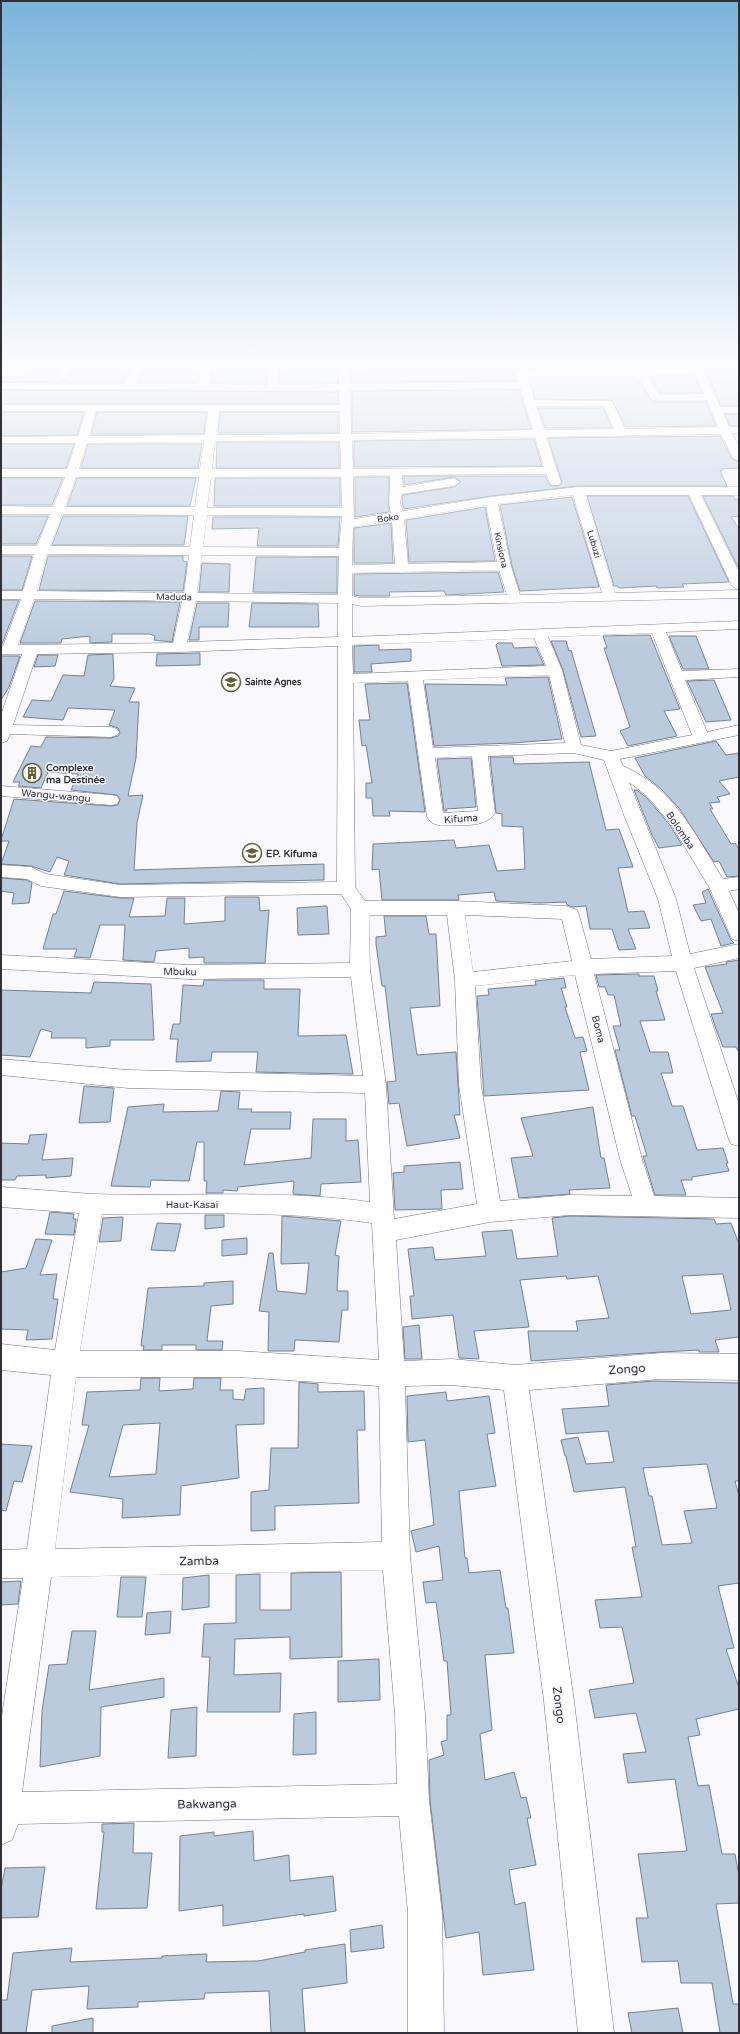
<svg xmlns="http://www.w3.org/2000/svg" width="740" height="2034" font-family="'Varela Round',sans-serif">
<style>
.building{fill:#bacbdd;stroke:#738293;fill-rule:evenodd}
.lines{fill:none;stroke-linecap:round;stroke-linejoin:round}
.street-casing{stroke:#707185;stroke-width:1}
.street{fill:#fff;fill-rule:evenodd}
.labels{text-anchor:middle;stroke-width:3;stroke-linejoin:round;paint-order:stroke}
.far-street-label{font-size:9px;fill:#31313a;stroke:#f8f8fd}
.far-poi-label{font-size:9px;font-weight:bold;fill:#31313a;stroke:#f8f8fd;text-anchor:start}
.poi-label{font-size:10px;font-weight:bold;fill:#31313a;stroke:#f8f8fd;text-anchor:start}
.street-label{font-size:10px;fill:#31313a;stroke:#f8f8fd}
.near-street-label{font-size:12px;fill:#31313a;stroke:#f8f8fd}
</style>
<rect width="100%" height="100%" fill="#f8f8fd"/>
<g class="building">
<path d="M27,368H60L57,376L63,380L68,379L73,368H130L124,382H1V376L22,377Z"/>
<path d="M143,368H198L199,370L198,382H137Z"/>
<path d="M266,368V383H211L212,370Z"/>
<rect x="280" y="368" width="58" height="15"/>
<path d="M371,368H552L519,369L514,372L516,381L351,382V371L371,370Z"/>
<path d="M705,368H739V406H721Z"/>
<path d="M651,376H695L702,393H660Z"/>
<path d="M529,377H636L652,402H706L716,426L626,427L612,400L535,399Z"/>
<path d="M1,390L338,392V404H1Z"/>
<path d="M519,390L531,429L352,432V391Z"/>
<path d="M538,408H603L612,428H545Z"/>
<path d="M1,412H84L77,435L1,436Z"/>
<path d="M97,412H206L204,434H91Z"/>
<path d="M220,412H338V433H218Z"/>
<path d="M725,414H739V426H730Z"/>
<path d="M720,436L732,459L739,462V468L721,469L722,471H720L727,486H578L491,496L404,509L402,503L403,495L454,487L461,482L454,477L404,485V476H545L550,486H559L562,482L548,438Z"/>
<path d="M534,439L542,466L354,467V441Z"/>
<path d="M217,442H339V468H216Z"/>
<path d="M1,444H74L66,468H1Z"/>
<path d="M88,444H202L198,468H81Z"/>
<path d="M355,477H389V512L355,517Z"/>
<path d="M1,478H63L52,505H1Z"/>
<path d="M77,478H196L190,506H67Z"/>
<path d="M215,478H340V506H214Z"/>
<path d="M587,496H688L729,582L682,584L684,587L657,588L656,586L619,588L618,586H614Z"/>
<path d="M703,496H733L735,500L739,499V516L731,517L739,529V569Z"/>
<path d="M572,497L599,587L520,591L512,566L500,505Z"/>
<path d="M485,507L495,561L409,562L406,520Z"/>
<path d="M1,516H48L36,544H1Z"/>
<path d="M63,516H188L184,545H52Z"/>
<path d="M213,517H340L338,546H257L259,528L212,529Z"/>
<path d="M391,523L393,563H354V528Z"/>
<path d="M1,556H32L22,590H1Z"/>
<path d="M48,556H183V561L187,562L183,591L39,590Z"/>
<path d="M256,557H337V593L253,592Z"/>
<path d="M202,563L230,564L229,592H199Z"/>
<path d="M498,572L504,592L446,595L444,591L389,592L390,596H361L354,595V574Z"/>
<path d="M1,600H19L2,644H1Z"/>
<path d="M35,601L180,602L172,642L154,640L155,636L150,634H112V642L90,643V636L62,639L61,643H20Z"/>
<path d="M197,603H229L228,627H199V640H189Z"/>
<path d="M252,603L318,604L319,627H249Z"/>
<path d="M650,635L680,709L664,711L677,736L628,746L620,731L630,727L604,648H607L603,636Z"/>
<path d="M669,636H696L709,669H683Z"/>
<path d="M551,641H566L569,651L571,650L596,736L581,737L563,670Z"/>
<path d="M498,643H512L514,648L536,647L544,665L502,666L496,645Z"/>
<path d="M379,645V650L411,649V661L371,664L372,672H354V646Z"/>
<path d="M200,653V665L156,666L157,654Z"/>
<path d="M113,654L114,679L110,686L135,688L129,702H139L136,758L128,796L143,795L137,823L134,870L324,864V880L120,884L64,875L69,861L57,857L50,872L31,866L1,864L9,841H1V840L14,799L111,806L118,805L120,799L117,795L71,790L78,774L48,772L41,788L18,786L20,782H13L31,746L41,747L46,737L111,738L118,736L120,733L118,728L109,725L115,710L68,708L63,720L23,717L32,700L51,701L63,675L84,676L88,655Z"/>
<path d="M38,655H58L55,666L34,667Z"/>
<path d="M1,656H20L9,687L1,700Z"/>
<path d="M548,677L562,739L513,743L434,746L425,684L507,685L505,678Z"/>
<path d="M714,680L731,720L706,722L687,681Z"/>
<path d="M407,683L425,812L389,811L390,816H373L372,798H366V783H372L366,745L362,746L359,720H370L365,684Z"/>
<path d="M716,741L726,755L739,753V777L719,781L730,794L717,797L720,802L709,803L713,809H710L731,844L735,843L739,849V876L727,877L719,861L714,862L679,808L660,788L645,776L635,758Z"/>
<path d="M490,757H513L514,764L589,762L606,830L619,829L633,867L618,868L628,912L644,911L650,928L628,929L636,949L619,950L612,929H590L586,906L573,907L567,905L566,902L540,903L496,901L494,892L458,895L459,900H382L379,869L372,870L373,844L454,840L456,848L489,845L497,871L525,869L523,827L502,826V814L496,813Z"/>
<path d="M471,758L476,807L446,809L447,811H444L437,759Z"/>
<path d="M634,790H637L647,798L670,825L682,845L659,848L652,835Z"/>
<path d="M1,878L27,880L32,883L29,903L12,904L14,893L1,891Z"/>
<path d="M708,889L731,940L734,943L721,946L711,919L701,921L693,905L706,903L702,892Z"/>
<path d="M64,891L120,898H134L129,917L165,916L167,898H185L184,924L225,921V897H259L260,911L269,910L265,963H204V957L189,958V948L156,951L154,962L123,960L125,925H100L90,958L74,957L77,949H43L53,914H56Z"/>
<path d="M325,906H327L329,934L298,935L297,908Z"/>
<path d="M384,916H426L429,934H436L440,1006L410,1008L417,1055L456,1052L460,1115H454L460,1138L407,1146L399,1103L389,1104L387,1082L396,1081L385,986H382L376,944V937L386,936Z"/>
<path d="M739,960V1051H738L736,1047H723L716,1029L711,1014L723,1013L705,967L727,964L726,962Z"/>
<path d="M639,974V976H654L658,991H656L665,1020L640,1021L650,1052H668L673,1073H661L672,1106H683L697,1150L723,1148L728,1163H726L729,1171L692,1177V1180H681L686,1195H655L643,1156H647L635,1116H632L615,1050H620L613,1026H621L614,995H608L605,987H599L596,975Z"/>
<path d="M564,978L566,988H561L567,1007H565L575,1038L583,1037L587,1051L580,1052L589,1090L484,1096L477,996L489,995L488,989L536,985L535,981Z"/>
<path d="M204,980H264V989H300L298,1036L346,1035L353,1074L256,1072L258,1052H212L211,1061L176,1062L178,1039H170L173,1024H180L183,985L203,986Z"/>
<path d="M94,982L151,984L154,1040H110V1046L86,1048V1038H51L52,1032L41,1029L30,1057L1,1055V990L91,993Z"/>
<path d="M84,1086L114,1088L110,1122L79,1123Z"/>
<path d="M221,1091L240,1092L238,1109H252L251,1112H291L290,1129H251L244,1165L311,1158L313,1119H346V1141L358,1140L361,1182L321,1184L320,1196L293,1194L294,1181L238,1187L237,1191L223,1190V1193H206L207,1181H204V1142H197L189,1181L151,1180L150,1187L111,1186L128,1107L164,1104L163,1112L218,1111Z"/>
<path d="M593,1107L601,1158H604L610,1188L569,1190L570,1194L519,1198L511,1158L533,1156L521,1118Z"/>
<path d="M47,1134L42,1160L73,1158L71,1176L46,1178V1175L17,1176L15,1180H1V1143L28,1144L30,1135Z"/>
<path d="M460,1162L463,1189L441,1190L442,1209L395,1210L393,1173L404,1172V1166Z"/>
<path d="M50,1212L74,1214L73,1219H76L74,1235L45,1234Z"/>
<path d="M205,1215H224V1227L205,1229Z"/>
<path d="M282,1216L341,1221L335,1255L339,1256L337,1291H348V1310H342L339,1342L295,1340L294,1351H268L269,1312L259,1311L269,1253H273L277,1291L306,1294L309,1263L281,1264Z"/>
<path d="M570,1216L714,1219L716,1224L731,1223L739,1244V1337L715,1340L719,1352H699V1350L661,1352L531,1361L528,1331H578L576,1321L609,1318L598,1276L567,1279L566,1276L520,1280L529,1327L474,1331L479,1359L459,1358L453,1315L412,1319L410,1296H414L408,1249L433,1247L435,1260L486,1256L482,1232L512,1230L517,1259L558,1256L552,1218ZM723,1274L731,1310L691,1314L682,1276Z"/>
<path d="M123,1217L121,1241L99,1242L103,1218Z"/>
<path d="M157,1223L181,1224L175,1251L151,1250Z"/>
<path d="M247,1238V1254L222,1256V1240Z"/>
<path d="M36,1239L52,1240L40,1275L57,1274L53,1299H58L52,1339L26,1340L28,1330L1,1329V1272L26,1268Z"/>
<path d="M233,1281V1304L211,1306L207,1341H223L222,1350H196V1345H162V1350H143L144,1346H141L148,1288L204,1286V1283Z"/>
<path d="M419,1325L422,1359H405L403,1327Z"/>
<path d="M141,1378H160L159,1391L193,1389L194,1378H221L220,1390H233V1399L244,1400L246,1389L264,1388V1424L236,1425L239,1478L181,1486L180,1515L122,1518L123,1499L70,1492L89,1425H82L87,1392L140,1390ZM160,1423L156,1474L109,1477L123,1425Z"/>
<path d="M653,1381L739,1383V1481H735L739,1496V1583L718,1586L734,1648L726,1649L739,1688V1709L696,1719L700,1735L688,1737L698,1786L709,1785L722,1854H735L739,1876V1903L716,1904L733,2004H739V2033H720L712,1983H681L678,1961L642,1962L636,1918H648L638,1854L687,1851L675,1779L628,1783L623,1754L646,1752L636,1713L595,1718L589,1690L634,1683L622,1627L600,1628L595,1600L642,1597L632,1547H636L625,1487L574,1492L566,1456H565L561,1440L578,1437L586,1464L614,1462L608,1431L566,1434L562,1409L609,1406L606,1385ZM707,1464L717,1508L684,1511L692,1543L662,1545L652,1496H649L643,1468Z"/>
<path d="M299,1382L318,1384V1392L364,1391L365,1430H357L359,1503L275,1506V1530L251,1531V1492L269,1490L271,1448H298Z"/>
<path d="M446,1392L447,1401L489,1396L495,1433L487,1434L496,1486L459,1491L465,1558H467L469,1573L500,1570L506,1608H508L514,1653L485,1655L492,1730L480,1734L485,1780L514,1772L521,1798L526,1797L531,1818H527L536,1865L509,1870L515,1905L525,1902L534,1970L483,1975L479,1932L446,1938L430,1800L429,1760L444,1755L441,1742L447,1740V1715H451L447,1661H444L436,1602L426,1603L423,1582L443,1580L439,1546L416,1552L411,1531L434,1525L425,1440L408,1442L407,1396Z"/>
<path d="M1,1444L32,1446L22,1482L14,1481L6,1511L1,1510Z"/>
<path d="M341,1572L342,1657L290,1659V1637L235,1639L234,1675L281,1673L280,1712H207L210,1657H202L204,1624L236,1623V1575L260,1574V1610H291V1573Z"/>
<path d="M209,1575V1607L182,1610L183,1578Z"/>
<path d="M121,1577H146L142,1617H117Z"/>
<path d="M21,1581L18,1604L1,1605V1582Z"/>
<path d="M171,1611L170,1633L145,1635L147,1613Z"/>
<path d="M72,1631H96L89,1690L164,1678V1697L101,1707L100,1756L40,1767L42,1711L49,1665L67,1664Z"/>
<path d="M379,1659L380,1700L338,1702V1661Z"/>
<path d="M197,1707L196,1756L168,1758L171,1710Z"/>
<path d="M316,1712V1754L293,1755L294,1714Z"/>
<path d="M134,1823L133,1853H152L147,1908L96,1909L104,1832H102V1824Z"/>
<path d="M253,1831L254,1861L289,1855L290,1881L333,1876L336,1911L304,1916V1914L223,1926V1905L179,1911L180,1836L214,1832V1836Z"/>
<path d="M45,1867L38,1917L1,1918V1890L5,1868Z"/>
<path d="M382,1925L384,1948L351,1952L350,1930Z"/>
<path d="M345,1944L347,1983L302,1989L305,2033H271L269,1991L205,1993L204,1999L138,2002V2007L87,2009L89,1986L32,1990L26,2033H1V2000H7L13,1953L72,1948L70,1962L162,1958V1956L207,1954L206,1962L258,1961L305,1952V1950Z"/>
<path d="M678,2008L683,2033H632L628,2013Z"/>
<path d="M93,2018V2033H52V2026Z"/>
</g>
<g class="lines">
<g class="street-casing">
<g id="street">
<path d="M62,368H72L67,378L63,379L58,376Z"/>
<path d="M132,368H142L135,384H199L201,368H211L209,384L268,385V368H278V385L339,384V368H349L350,384L518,382L515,373L520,370L703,368L720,407H739V413H723L729,427H739V433H732L739,447V461L733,458L721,434L546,437L561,482L559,485H551L546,474L402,475L403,487L454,478L460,482L454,486L402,494L400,503L403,511L491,497L578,487H739V495H701L739,572V598L361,606L352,604V637L739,621V629L666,632L682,671L739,669V677L685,680L707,732L739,725V735L620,759L623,766C636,772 648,779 659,789C686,813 704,849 723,879L739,877V889L729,891L739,913V941L732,939L709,887L671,824L648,797L629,782L676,899L690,954L739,944V958L694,968L739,1104V1146L731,1144L728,1137L676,971L594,974L642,1159L654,1196L739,1198V1218L570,1215L490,1222L396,1240L404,1361L452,1359L515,1365L661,1353L739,1354V1380L661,1379L529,1390L574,1701L614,2033H578L544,1701L504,1390L452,1385L405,1386L410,1556L425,1714L429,1800L442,1913L444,2033H408V1913L399,1816L18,1824L12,1840L1,1845V1722L23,1578H1V1550L27,1549L51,1375L1,1370V1344L55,1350L79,1213L1,1207V1187C31,1189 62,1192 92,1194C185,1197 278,1189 370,1202L365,1093L128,1088L1,1075V1059L128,1070L363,1076L351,977L189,979L1,969V955L189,965L350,963L351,909L341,894L120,897L41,886L27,879L1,877V865L31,867L46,874L120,885L337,882L338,646L179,652L37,654L13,725L111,727L117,729L119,732L117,735L111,737L10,734L7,741L1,743V715L22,654H1V646H3L21,599H1V591H23L34,554H1V546H37L50,514H1V506L53,507L65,477H1V469H67L76,443H1V437L78,436L86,411H1V405H340L339,390L1,389V383L125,384ZM696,374L704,394L659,395L648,375ZM637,375L652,400H707L718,427L625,429L612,401L534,400L527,376ZM520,388L533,430L351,434L350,390ZM536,406H604L614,429L544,430ZM96,411H208L205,435L89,436ZM219,411H340V434L216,435ZM535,437L544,467L353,469L352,440ZM340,440L341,469H212L215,441ZM204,442L200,469H79L87,443ZM390,475C391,489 387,501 391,513L354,519L353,476ZM341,476L342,508H207L211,477ZM76,477H199L195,507H65ZM573,495L602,593L520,595L511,566L498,504ZM585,495H689L732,586L739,590L615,593ZM486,505L497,562L408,564L404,519ZM62,514L194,515L190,547L50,546ZM207,515L342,516L339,548L203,547ZM392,521L395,564L352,565L353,527ZM47,554L189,555L184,593L37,591ZM202,555L339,556L338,595L197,593ZM499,570L507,595L361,598L352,596V573ZM34,599L182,601L173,643L18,645ZM196,601L338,603V637L187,642ZM652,633L692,735L611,751L581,745L562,670L548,637ZM534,638L546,666L353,674L352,645ZM549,675L565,743L433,748L423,680ZM408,681L427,817L432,823L438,825C455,824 485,830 495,813L488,756L574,753L604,760L624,815L658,899L672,956L591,959L579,915L577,910L566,906L455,901H365L355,887L353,683ZM472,756L478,811L443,813L435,758ZM369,915H447L455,980L459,1085L477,1204L394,1219L386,1085L370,970ZM465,915L562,919L572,961L473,972ZM575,975L620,1159L632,1196L570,1195L500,1201L481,1085L475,986ZM102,1214C191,1214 283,1210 372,1223L379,1360L238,1351H80ZM76,1377H238L379,1386L382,1542L55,1549ZM383,1570L395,1714L397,1784L22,1792L51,1577Z"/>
<path d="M1,786L111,795L117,796L119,800L117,804L111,805L1,796Z"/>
</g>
</g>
<use href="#street" class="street"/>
</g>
<linearGradient id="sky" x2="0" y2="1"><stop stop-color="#79b4da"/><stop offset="0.56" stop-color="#fcfcfe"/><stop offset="1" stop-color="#fcfcfe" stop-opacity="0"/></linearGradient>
<rect width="740" height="653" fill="url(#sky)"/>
<defs>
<g id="school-ring" transform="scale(1)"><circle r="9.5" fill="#f8f8fd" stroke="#616230" stroke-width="1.5"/><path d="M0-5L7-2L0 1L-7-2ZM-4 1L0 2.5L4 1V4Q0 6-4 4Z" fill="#616230"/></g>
<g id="building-ring" transform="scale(1)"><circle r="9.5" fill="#f8f8fd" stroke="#616230" stroke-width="1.5"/><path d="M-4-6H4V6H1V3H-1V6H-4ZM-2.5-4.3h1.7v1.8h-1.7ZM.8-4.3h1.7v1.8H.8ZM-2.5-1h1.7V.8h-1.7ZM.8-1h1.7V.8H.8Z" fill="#616230"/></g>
</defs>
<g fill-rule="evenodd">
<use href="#school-ring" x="231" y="682"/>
<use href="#building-ring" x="32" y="773"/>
<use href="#school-ring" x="252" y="853"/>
</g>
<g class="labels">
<g class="far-street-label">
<text transform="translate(388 518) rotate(-8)" y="3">Boko</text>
<text transform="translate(594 544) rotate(73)" y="3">Lubuzi</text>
<text transform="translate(501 550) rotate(77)" y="3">Kinsiona</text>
<text transform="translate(174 597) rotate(1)" y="3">Maduda</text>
</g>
<g class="far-poi-label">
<text x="245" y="685">Sainte Agnes</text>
</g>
<g class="poi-label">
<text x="46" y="771">Complexe<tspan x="46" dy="12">ma Destinée</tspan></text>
<text x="266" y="857">EP. Kifuma</text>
</g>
<g class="street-label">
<text transform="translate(56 795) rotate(5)" y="4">Wangu-wangu</text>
<text transform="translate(461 818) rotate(-4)" y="4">Kifuma</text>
<text transform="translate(681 830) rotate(56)" y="4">Bolomba</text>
<text transform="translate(180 971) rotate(1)" y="4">Mbuku</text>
<text transform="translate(599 1029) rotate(76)" y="4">Boma</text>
<text x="192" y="1208">Haut-Kasai</text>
</g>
<g class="near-street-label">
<text transform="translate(627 1369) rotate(-4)" y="4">Zongo</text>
<text transform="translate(199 1561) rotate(-1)" y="4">Zamba</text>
<text transform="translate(559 1705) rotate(83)" y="4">Zongo</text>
<text transform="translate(207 1804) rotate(-1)" y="4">Bakwanga</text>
</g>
</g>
<rect width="740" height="2034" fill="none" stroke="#31313a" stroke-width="4"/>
</svg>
